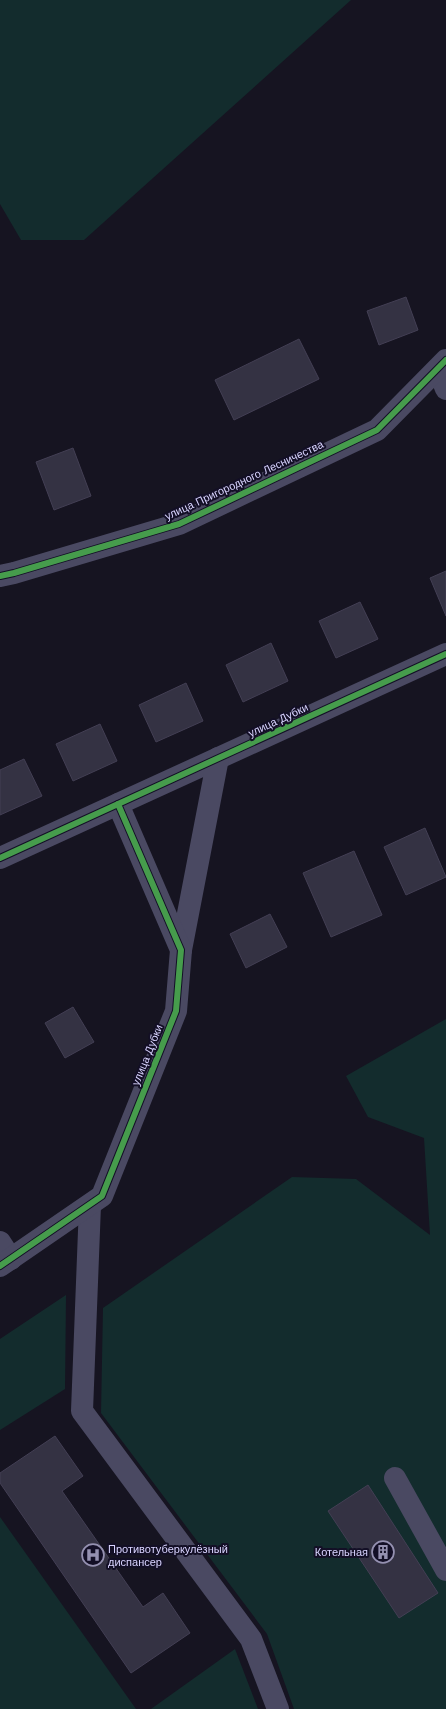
<svg xmlns="http://www.w3.org/2000/svg" width="446" height="1709" font-family="'Work Sans',sans-serif">
<style>
.green{fill:#132c2d}
.building{fill:#343243;stroke:#433f54}
.lines{fill:none;stroke-linecap:round;stroke-linejoin:round}
.minor{stroke:#4a4962;stroke-width:22}
.cycleway-casing{stroke:#130f26;stroke-width:8}
.cycleway{stroke:#469c4c;stroke-width:6}
.labels{text-anchor:middle;stroke-width:4;stroke-linejoin:round;paint-order:stroke}
.street-label{font-size:11px;fill:#d9d4ff;stroke:#130f26}
.poi-label{font-size:11px;fill:#d9d4ff;stroke:#130f26;text-anchor:start}
</style>
<rect width="100%" height="100%" fill="#161421"/>
<g class="green">
<path d="M0,0H351L84,240H21L0,204Z"/>
<path d="M446,1019V1709H294L267,1634L101,1413L103,1308L292,1177L356,1179L430,1235L424,1138L368,1117L346,1076Z"/>
<path d="M66,1295L65,1389L0,1430V1339Z"/>
<path d="M0,1517L136,1709H0Z"/>
<path d="M235,1649L258,1709H151Z"/>
</g>
<g class="building">
<path d="M406,297L418,330L379,345L367,311Z"/>
<path d="M299,339L319,379L234,420L215,380Z"/>
<path d="M73,448L91,496L54,510L36,462Z"/>
<path d="M446,571V616L430,578Z"/>
<path d="M360,602L378,639L336,658L319,621Z"/>
<path d="M271,643L288,681L243,702L226,665Z"/>
<path d="M186,683L203,721L156,742L139,705Z"/>
<path d="M100,724L117,761L73,781L56,744Z"/>
<path d="M24,759L42,796L0,815V770Z"/>
<path d="M425,828L446,877L406,895L384,847Z"/>
<path d="M354,851L382,915L331,937L303,873Z"/>
<path d="M270,914L287,947L246,968L230,934Z"/>
<path d="M73,1007L94,1042L65,1058L45,1023Z"/>
<path d="M55,1436L83,1476L62,1491L143,1607L163,1593L190,1633L131,1673L0,1483V1473Z"/>
<path d="M368,1485L438,1593L399,1618L328,1511Z"/>
</g>
<g class="lines">
<g class="minor">
<path d="M438,369L446,389"/>
<path d="M0,576L14,573L179,524L377,430L446,360"/>
<path d="M0,858L446,654"/>
<path d="M181,950L218,758"/>
<path d="M90,1205L82,1411L251,1639L278,1709"/>
<path d="M0,1242L11,1259"/>
<path d="M0,1266L102,1196L176,1011L181,950L118,804"/>
<path d="M395,1478L446,1570"/>
</g>
<g class="cycleway-casing">
<g id="cycleway">
<path d="M0,576L14,573L179,524L377,430L446,360"/>
<path d="M0,858L446,654"/>
<path d="M0,1266L102,1196L176,1011L181,950L118,804"/>
</g>
</g>
<use href="#cycleway" class="cycleway"/>
</g>
<defs>
<g id="building-ring" transform="scale(1.15)"><circle r="9.5" fill="#130f26" stroke="#9591b1" stroke-width="1.5"/><path d="M-4-6H4V6H1V3H-1V6H-4ZM-2.5-4.3h1.7v1.8h-1.7ZM.8-4.3h1.7v1.8H.8ZM-2.5-1h1.7V.8h-1.7ZM.8-1h1.7V.8H.8Z" fill="#9591b1"/></g>
<g id="hospital-ring" transform="scale(1.15)"><circle r="9.5" fill="#130f26" stroke="#9591b1" stroke-width="1.5"/><path d="M-5-5h3v3.5h4V-5h3V5h-3V1.5h-4V5h-3Z" fill="#9591b1"/></g>
</defs>
<g fill-rule="evenodd">
<use href="#building-ring" x="383" y="1552"/>
<use href="#hospital-ring" x="93" y="1555"/>
</g>
<g class="labels">
<g class="street-label">
<text transform="translate(244 480) rotate(-25)" y="4">улица Пригородного Лесничества</text>
<text transform="translate(278 720) rotate(-25)" y="4">улица Дубки</text>
<text transform="translate(147 1055) rotate(-68)" y="4">улица Дубки</text>
</g>
<g class="poi-label">
<text x="108" y="1553">Противотуберкулёзный<tspan x="108" dy="13">диспансер</tspan></text>
<text x="368" y="1556" text-anchor="end">Котельная</text>
</g>
</g>
</svg>
